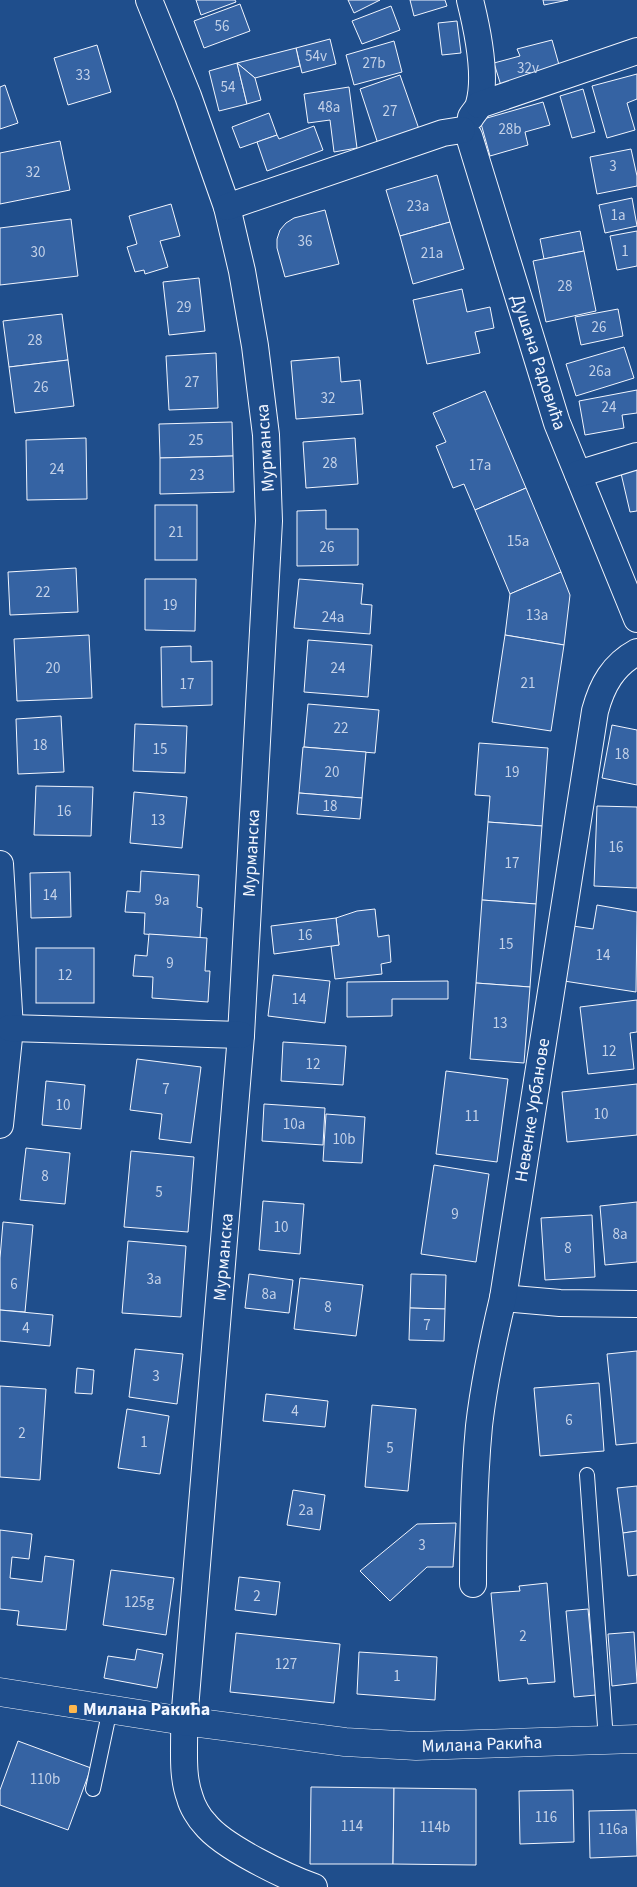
<svg xmlns="http://www.w3.org/2000/svg" width="637" height="1887" font-family="'Source Sans 3',sans-serif">
<style>
.building{fill:#3563a3;stroke:#f2f6ff}
.lines{fill:none;stroke-linecap:round;stroke-linejoin:round}
.lane-casing{stroke:#f2f6ff;stroke-width:16}
.street-casing{stroke:#f2f6ff;stroke-width:28}
.secondary-casing{stroke:#f2f6ff;stroke-width:29}
.lane{stroke:#1f4e8c;stroke-width:14}
.street{stroke:#1f4e8c;stroke-width:26}
.secondary{stroke:#1f4e8c;stroke-width:28}
.poi-dot{fill:#ffb74d;stroke:#1f4e8c;stroke-width:2}
.labels{text-anchor:middle;stroke-width:4;stroke-linejoin:round;paint-order:stroke}
.number-label{font-size:15px;fill:#c3d1e8}
.street-label{font-size:18px;fill:#f2f6ff;stroke:#1f4e8c}
.poi-label{font-size:18px;font-weight:bold;fill:#f2f6ff;stroke:#1f4e8c;text-anchor:start}
</style>
<rect width="100%" height="100%" fill="#1f4e8c"/>
<g class="building">
<path d="M196,0H235L236,2L201,15Z"/>
<path d="M348,0H380L354,13Z"/>
<path d="M410,0H445L447,6L414,16Z"/>
<path d="M543,0H568L544,5Z"/>
<path d="M240,4L250,31L204,48L194,21Z"/>
<path d="M391,6L400,30L362,44L352,21Z"/>
<path d="M457,21L461,53L442,55L438,23Z"/>
<path d="M330,39L336,64L302,73L296,48Z"/>
<path d="M552,40L561,72L502,89L494,63L520,56L517,49Z"/>
<path d="M394,41L402,72L354,85L346,55Z"/>
<path d="M97,45L111,92L68,105L54,58Z"/>
<path d="M296,48L300,66L255,78L237,63Z"/>
<path d="M237,63L247,104L219,111L209,71Z"/>
<path d="M237,63L255,78L261,100L247,104Z"/>
<path d="M637,74V99L627,103L635,130L607,138L592,86Z"/>
<path d="M400,75L420,132L379,147L360,89Z"/>
<path d="M5,85L18,123L0,129V87Z"/>
<path d="M349,87L357,148L334,152L330,120L308,123L304,94Z"/>
<path d="M583,89L595,132L572,138L560,96Z"/>
<path d="M543,102L550,125L525,132L528,145L490,156L480,120Z"/>
<path d="M269,113L277,135L240,148L232,127Z"/>
<path d="M314,126L323,150L267,171L257,142L277,135L279,139Z"/>
<path d="M60,141L70,190L0,204V153Z"/>
<path d="M631,149L637,176V186L597,194L590,157Z"/>
<path d="M437,175L450,222L400,236L386,190Z"/>
<path d="M632,198L637,226L605,233L599,205Z"/>
<path d="M171,204L180,236L160,241L168,267L145,274L144,270L135,272L127,247L137,244L129,216Z"/>
<path d="M325,210L339,264L285,277L277,248V239L280,230L286,223L294,218Z"/>
<path d="M71,219L78,276L0,285V228Z"/>
<path d="M450,222L464,269L413,284L400,236Z"/>
<path d="M580,231L584,251L544,259L540,239Z"/>
<path d="M637,231V266L617,270L610,236Z"/>
<path d="M584,251L596,311L546,322L533,261Z"/>
<path d="M199,278L205,331L169,335L163,282Z"/>
<path d="M462,289L467,312L490,307L494,328L475,332L480,353L427,364L413,300Z"/>
<path d="M618,309L623,336L581,345L575,317Z"/>
<path d="M62,314L68,360L9,367L3,321Z"/>
<path d="M624,347L634,378L576,396L566,364Z"/>
<path d="M216,353L218,408L169,410L166,356Z"/>
<path d="M339,357L341,382L360,380L363,414L296,419L291,361Z"/>
<path d="M68,360L74,406L15,413L9,367Z"/>
<path d="M637,390V413L622,415L624,428L585,435L579,401Z"/>
<path d="M485,391L526,488L475,510L464,484L453,488L436,446L446,442L433,413Z"/>
<path d="M232,422L233,456L160,458L159,424Z"/>
<path d="M86,438L87,499L27,500L26,440Z"/>
<path d="M355,438L358,484L306,488L303,442Z"/>
<path d="M233,456L234,492L160,494V458Z"/>
<path d="M637,465V511L630,512L620,469Z"/>
<path d="M526,488L561,572L510,594L475,510Z"/>
<rect x="155" y="505" width="42" height="55"/>
<path d="M326,510V529H358V565L297,566V511Z"/>
<path d="M76,568L78,612L10,615L8,572Z"/>
<path d="M561,572L570,595L564,645L505,635L510,594Z"/>
<path d="M145,579H196L195,631L145,630Z"/>
<path d="M299,579L363,584L361,604L372,605L370,634L294,628Z"/>
<path d="M89,635L92,698L17,701L14,639Z"/>
<path d="M505,635L564,645L551,731L492,722Z"/>
<path d="M308,640L372,645L368,697L304,692Z"/>
<path d="M191,646V662L212,661V705L162,707L161,647Z"/>
<path d="M308,704L379,710L375,753L304,747Z"/>
<path d="M61,716L64,772L18,774L16,719Z"/>
<path d="M135,724L187,726L185,773L133,771Z"/>
<path d="M612,725L637,730V785L602,778Z"/>
<path d="M479,743L548,748L542,826L488,822L490,796L475,795Z"/>
<path d="M303,747L366,752L362,798L299,793Z"/>
<path d="M36,786L93,787L91,836L34,835Z"/>
<path d="M134,792L187,797L182,848L130,843Z"/>
<path d="M299,793L362,798L360,819L297,814Z"/>
<path d="M597,806L637,807V888L594,886Z"/>
<path d="M488,822L542,826L536,904L482,900Z"/>
<path d="M141,871L199,875L197,907L202,908L200,938L144,934L145,913L125,912L127,891L140,892Z"/>
<path d="M70,872L71,917L31,918L30,873Z"/>
<path d="M482,900L536,904L530,987L476,983Z"/>
<path d="M597,905L637,912L636,992L564,981L573,926L593,929Z"/>
<path d="M375,909L378,937L389,935L391,962L381,964L382,974L335,979L331,946L339,945L336,918L357,911Z"/>
<path d="M336,918L339,945L274,954L271,926Z"/>
<path d="M149,934L207,938L205,971H210L208,1002L152,998L153,977L133,976L135,955L147,956Z"/>
<rect x="36" y="948" width="58" height="55"/>
<path d="M273,975L330,981L325,1023L268,1016Z"/>
<path d="M448,981V999H392V1016L347,1017V982Z"/>
<path d="M476,983L530,987L524,1063L470,1059Z"/>
<path d="M637,1000V1032L630,1033L634,1069L588,1074L580,1007Z"/>
<path d="M283,1042L346,1046L343,1085L281,1081Z"/>
<path d="M137,1059L201,1067L191,1143L159,1139L162,1114L130,1110Z"/>
<path d="M446,1071L508,1079L497,1162L436,1154Z"/>
<path d="M46,1081L85,1085L81,1129L42,1125Z"/>
<path d="M637,1084V1135L567,1142L562,1092Z"/>
<path d="M264,1104L325,1108L323,1145L262,1141Z"/>
<path d="M326,1114L365,1117L362,1163L323,1161Z"/>
<path d="M26,1148L70,1153L65,1204L20,1200Z"/>
<path d="M131,1151L194,1157L188,1232L124,1227Z"/>
<path d="M434,1165L489,1174L476,1262L421,1254Z"/>
<path d="M263,1201L304,1204L300,1254L259,1250Z"/>
<path d="M637,1202V1262L605,1265L600,1206Z"/>
<path d="M592,1215L595,1277L545,1280L541,1218Z"/>
<path d="M3,1222L33,1225L25,1312L0,1310V1258Z"/>
<path d="M128,1241L186,1246L181,1317L122,1313Z"/>
<path d="M249,1274L293,1280L289,1313L245,1308Z"/>
<path d="M411,1274L446,1275L445,1309L410,1308Z"/>
<path d="M300,1278L363,1285L356,1336L294,1329Z"/>
<path d="M410,1308L445,1309L444,1341L409,1340Z"/>
<path d="M0,1310L53,1315L50,1346L0,1341Z"/>
<path d="M135,1349L183,1354L177,1404L129,1397Z"/>
<path d="M637,1351V1443L616,1445L607,1354Z"/>
<path d="M77,1368L94,1370L92,1394L75,1393Z"/>
<path d="M599,1383L604,1451L540,1456L534,1388Z"/>
<path d="M0,1386L46,1389L40,1480L0,1477Z"/>
<path d="M266,1394L328,1401L325,1427L263,1421Z"/>
<path d="M372,1405L416,1409L408,1491L365,1487Z"/>
<path d="M127,1409L169,1416L160,1474L118,1468Z"/>
<path d="M637,1486V1531L623,1533L617,1488Z"/>
<path d="M293,1490L325,1495L320,1530L287,1525Z"/>
<path d="M456,1523L453,1567H427L390,1601L360,1571L417,1524Z"/>
<path d="M0,1530L32,1534L29,1559L12,1557L10,1578L42,1582L45,1556L74,1560L66,1630L17,1625L19,1611L0,1609Z"/>
<path d="M637,1531V1575L628,1576L623,1533Z"/>
<path d="M111,1570L174,1578L166,1635L103,1625Z"/>
<path d="M239,1577L280,1582L276,1615L235,1610Z"/>
<path d="M547,1583L555,1682L528,1684L527,1678L499,1681L491,1593L520,1591L519,1586Z"/>
<path d="M588,1609L596,1695L574,1697L566,1611Z"/>
<path d="M634,1632L637,1683L612,1686L608,1634Z"/>
<path d="M236,1633L340,1644L334,1703L230,1692Z"/>
<path d="M137,1649L163,1654L157,1688L104,1678L108,1656L135,1660Z"/>
<path d="M359,1652L437,1657L435,1700L357,1694Z"/>
<path d="M18,1741L91,1768L68,1830L0,1805V1790Z"/>
<path d="M311,1787L394,1788L393,1864H310Z"/>
<path d="M394,1788L476,1789V1865L393,1864Z"/>
<path d="M573,1790L574,1842L520,1844L519,1791Z"/>
<path d="M636,1810L637,1856L590,1858L589,1811Z"/>
</g>
<g class="lines">
<g class="lane-casing">
<g id="lane">
<path d="M587,1475L606,1740"/>
<path d="M93,1789L110,1709"/>
</g>
</g>
<g class="street-casing">
<g id="street">
<path d="M149,0L188,96L227,207L242,271L255,346L266,435L269,521L241,1035L184,1721C185,1746 181,1774 190,1798C192,1806 199,1818 205,1824C223,1847 286,1877 314,1887"/>
<path d="M470,0C477,28 487,76 479,104C478,109 473,113 471,117"/>
<path d="M479,105L637,51"/>
<path d="M462,130L469,136L557,423L637,619"/>
<path d="M227,207L443,133L462,130"/>
<path d="M578,474L637,456"/>
<path d="M0,864L10,1028L0,1125"/>
<path d="M10,1028L241,1035"/>
<path d="M503,1298L560,1303L637,1304"/>
<path d="M473,1584C473,1531 474,1479 479,1426C484,1383 493,1340 503,1298L595,711C602,685 613,665 637,652"/>
</g>
</g>
<g class="secondary-casing">
<path id="secondary" d="M0,1692L184,1721L345,1742L416,1746L637,1739"/>
</g>
<use href="#lane" class="lane"/>
<use href="#street" class="street"/>
<use href="#secondary" class="secondary"/>
</g>
<rect class="poi-dot" x="68" y="1704" width="10" height="10" rx="2.5"/>
<g class="labels">
<g class="number-label">
<text x="222" y="31">56</text>
<text x="316" y="61">54v</text>
<text x="374" y="68">27b</text>
<text x="528" y="73">32v</text>
<text x="83" y="80">33</text>
<text x="228" y="92">54</text>
<text x="329" y="112">48a</text>
<text x="390" y="116">27</text>
<text x="510" y="134">28b</text>
<text x="613" y="171">3</text>
<text x="33" y="177">32</text>
<text x="418" y="211">23a</text>
<text x="618" y="220">1a</text>
<text x="305" y="246">36</text>
<text x="625" y="256">1</text>
<text x="38" y="257">30</text>
<text x="432" y="258">21a</text>
<text x="565" y="291">28</text>
<text x="184" y="312">29</text>
<text x="599" y="332">26</text>
<text x="35" y="345">28</text>
<text x="600" y="376">26a</text>
<text x="192" y="387">27</text>
<text x="41" y="392">26</text>
<text x="328" y="403">32</text>
<text x="609" y="412">24</text>
<text x="196" y="445">25</text>
<text x="330" y="468">28</text>
<text x="480" y="470">17a</text>
<text x="57" y="474">24</text>
<text x="197" y="480">23</text>
<text x="176" y="537">21</text>
<text x="518" y="546">15a</text>
<text x="327" y="552">26</text>
<text x="43" y="597">22</text>
<text x="170" y="610">19</text>
<text x="537" y="620">13a</text>
<text x="333" y="622">24a</text>
<text x="53" y="673">20</text>
<text x="338" y="673">24</text>
<text x="528" y="688">21</text>
<text x="187" y="689">17</text>
<text x="341" y="733">22</text>
<text x="40" y="750">18</text>
<text x="160" y="754">15</text>
<text x="622" y="759">18</text>
<text x="332" y="777">20</text>
<text x="512" y="777">19</text>
<text x="330" y="811">18</text>
<text x="64" y="816">16</text>
<text x="158" y="825">13</text>
<text x="616" y="852">16</text>
<text x="512" y="868">17</text>
<text x="50" y="900">14</text>
<text x="162" y="905">9a</text>
<text x="305" y="940">16</text>
<text x="506" y="949">15</text>
<text x="603" y="960">14</text>
<text x="170" y="968">9</text>
<text x="65" y="980">12</text>
<text x="299" y="1004">14</text>
<text x="500" y="1028">13</text>
<text x="609" y="1056">12</text>
<text x="313" y="1069">12</text>
<text x="166" y="1094">7</text>
<text x="63" y="1110">10</text>
<text x="601" y="1119">10</text>
<text x="472" y="1121">11</text>
<text x="294" y="1129">10a</text>
<text x="344" y="1144">10b</text>
<text x="45" y="1181">8</text>
<text x="159" y="1197">5</text>
<text x="455" y="1219">9</text>
<text x="281" y="1232">10</text>
<text x="620" y="1239">8a</text>
<text x="568" y="1253">8</text>
<text x="154" y="1284">3a</text>
<text x="14" y="1289">6</text>
<text x="269" y="1299">8a</text>
<text x="328" y="1312">8</text>
<text x="427" y="1330">7</text>
<text x="26" y="1333">4</text>
<text x="156" y="1381">3</text>
<text x="295" y="1416">4</text>
<text x="569" y="1425">6</text>
<text x="22" y="1438">2</text>
<text x="144" y="1447">1</text>
<text x="390" y="1453">5</text>
<text x="306" y="1515">2a</text>
<text x="422" y="1550">3</text>
<text x="257" y="1601">2</text>
<text x="139" y="1607">125g</text>
<text x="523" y="1641">2</text>
<text x="286" y="1669">127</text>
<text x="397" y="1681">1</text>
<text x="45" y="1784">110b</text>
<text x="546" y="1822">116</text>
<text x="352" y="1831">114</text>
<text x="435" y="1832">114b</text>
<text x="613" y="1834">116a</text>
</g>
<g class="street-label">
<text transform="translate(539 362) rotate(72)" y="6">Душана Радовића</text>
<text transform="translate(265 448) rotate(-94)" y="6">Мурманска</text>
<text transform="translate(251 853) rotate(-87)" y="6">Мурманска</text>
<text transform="translate(532 1110) rotate(-81)" y="6">Невенке Урбанове</text>
<text transform="translate(223 1257) rotate(-85)" y="6">Мурманска</text>
<text transform="translate(482 1744) rotate(-2)" y="6">Милана Ракића</text>
</g>
<g class="poi-label">
<text x="83" y="1715">Милана Ракића</text>
</g>
</g>
</svg>
